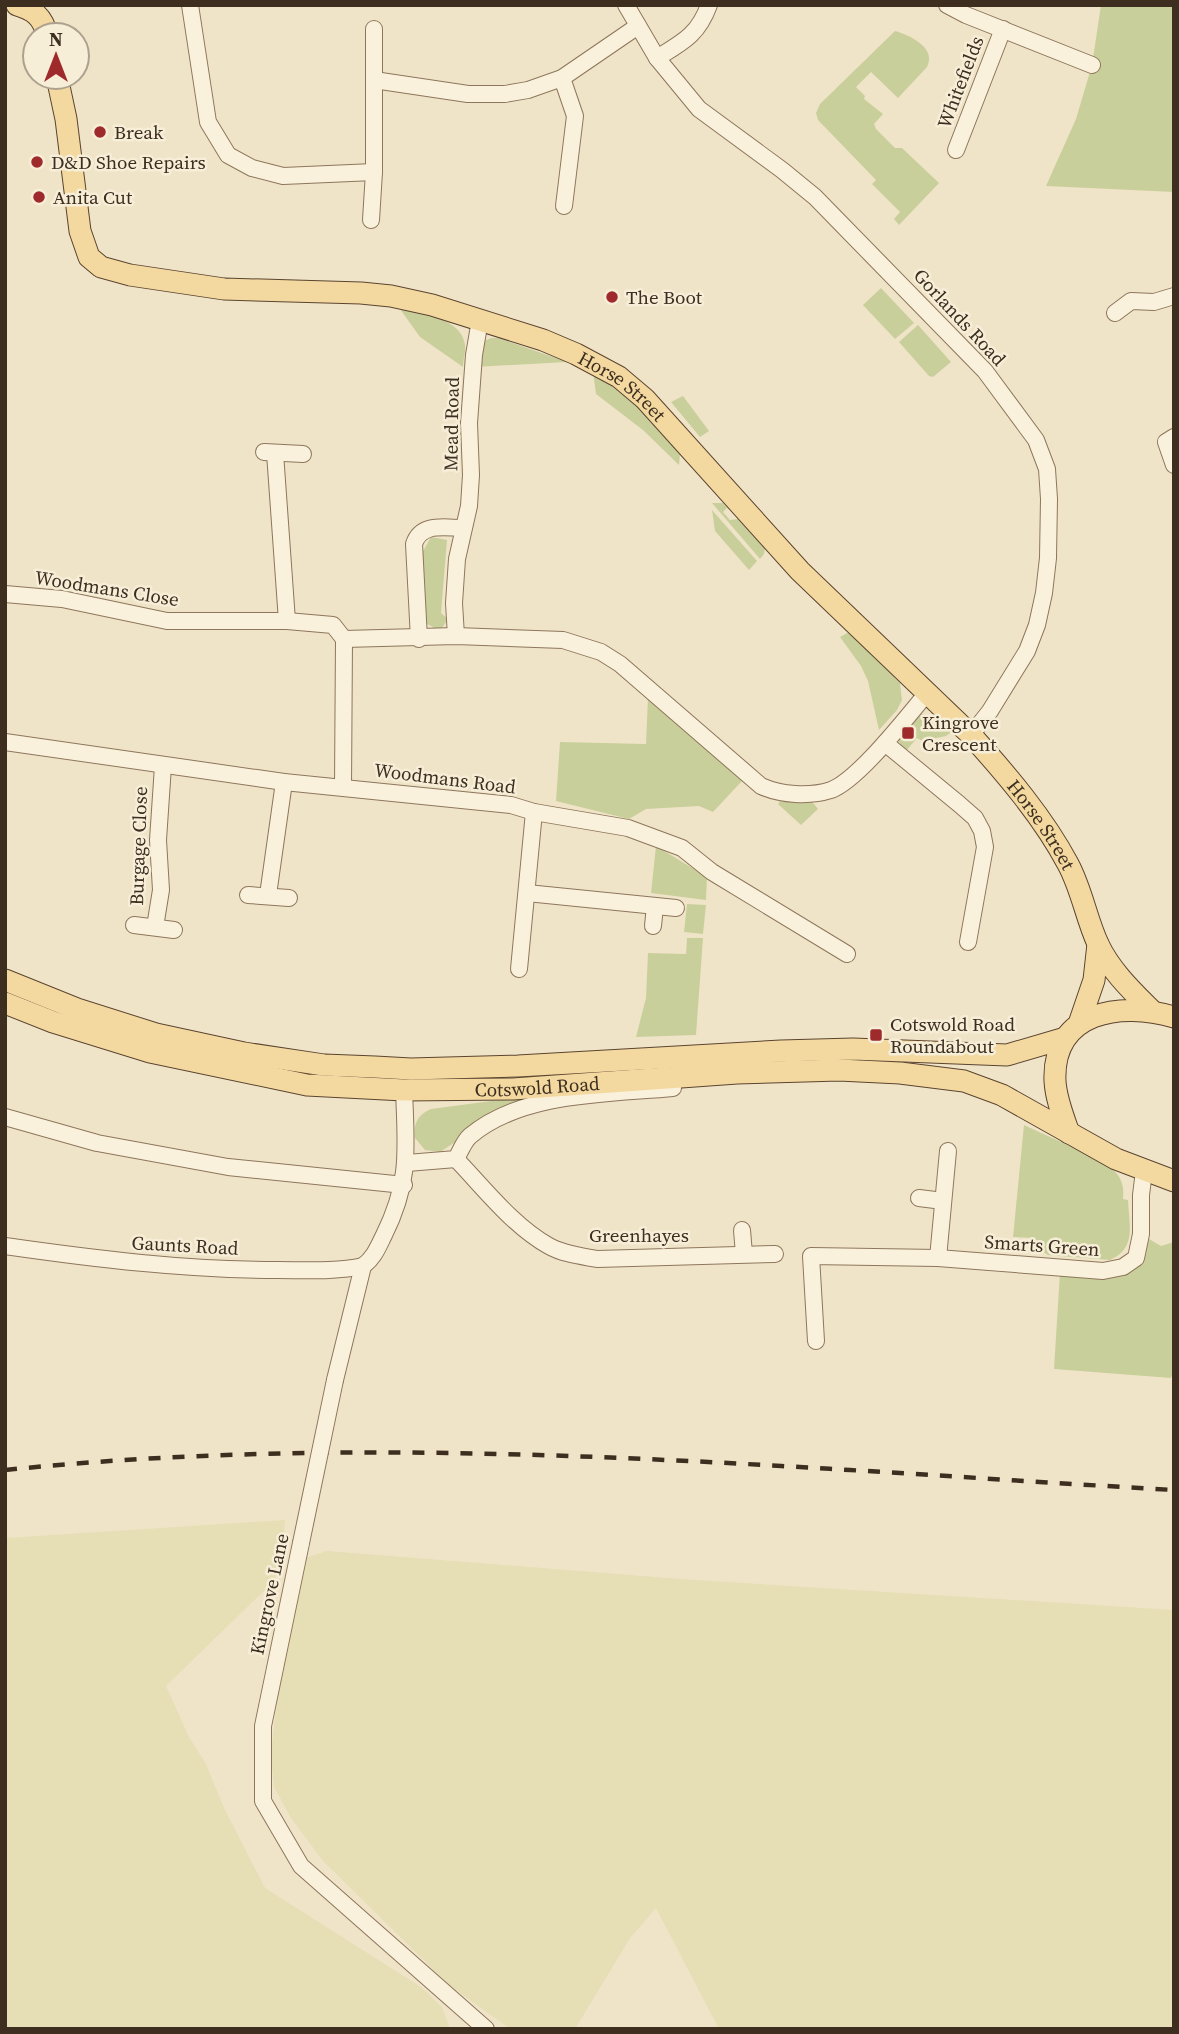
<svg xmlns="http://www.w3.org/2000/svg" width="1179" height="2034" font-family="'Source Serif 4',serif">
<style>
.farmland{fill:#e6deb5}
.green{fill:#c9cf9b}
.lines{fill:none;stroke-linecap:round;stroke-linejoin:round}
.minor-casing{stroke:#8d765c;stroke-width:18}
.major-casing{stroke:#5b4430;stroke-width:23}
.minor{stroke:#faf1dc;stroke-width:16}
.major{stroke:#f3d9a0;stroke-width:21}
.rail{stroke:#3d2e20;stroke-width:4.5;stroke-dasharray:12 12;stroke-linecap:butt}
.minor-bridge-casing{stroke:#8d765c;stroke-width:18;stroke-linecap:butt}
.minor-bridge{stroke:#faf1dc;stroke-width:16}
.poi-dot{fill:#9e2a2b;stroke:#f7eed8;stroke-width:2.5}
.labels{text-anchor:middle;stroke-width:5;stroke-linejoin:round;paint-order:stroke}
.street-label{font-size:19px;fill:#3d2e20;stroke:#f7eed8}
.poi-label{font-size:19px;fill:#3d2e20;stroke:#f7eed8;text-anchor:start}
</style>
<rect width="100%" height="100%" fill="#f0e4c8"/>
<g class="farmland">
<path d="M285,1520L282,1554L275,1580L166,1686L189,1737L206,1764L224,1808L265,1888L421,1987L442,2007L450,2029H5V1538Z"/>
<path d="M327,1551L680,1579L1174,1610V2029H719L656,1908L630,1938L575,2029H510L449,1985L323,1861L291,1818L274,1787L271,1755L277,1699L305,1558Z"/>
</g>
<g class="green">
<path d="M1101,5H1174V192L1046,186L1076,119L1092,65Z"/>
<path d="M895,31C910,35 937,48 927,67L898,98L871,72L856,87L865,96L864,99L883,114L874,124L876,129L895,148H902L939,183L899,225L894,219L900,212L872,184L876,180L818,120L816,113L820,104Z"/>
<path d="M881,288L914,323L895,339L863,305Z"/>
<path d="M400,309C420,313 462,318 465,345C466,352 463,360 463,367L420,337Z"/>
<path d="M918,325L951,362L933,377L929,376L899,342Z"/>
<path d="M491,338H499L567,362L475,367L484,341Z"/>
<path d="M593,372L637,405L680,454L679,465L643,430L596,394Z"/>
<path d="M683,396L709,431L700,437L671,402Z"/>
<path d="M712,503H723L727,508L723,512L730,520L738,519L765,548L764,554L760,559Z"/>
<path d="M712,510L757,561L749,570L715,531Z"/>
<path d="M431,537L447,540L441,613L448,619L440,631H432L433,627L427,624L422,553Z"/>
<path d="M849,632L900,683L902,700L897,710L879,730L868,681L861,666L840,637Z"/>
<path d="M648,697L742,781L713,812L699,806L646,809L629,819L556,801L560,742L646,744Z"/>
<path d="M922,714L940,718L953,731L946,736L922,741L917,738L906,751L900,746L898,735L912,717Z"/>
<path d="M810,799L818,809L801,825L778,804L780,801L796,803Z"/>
<path d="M656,846L707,877L706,900L651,893Z"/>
<path d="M687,904L706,905L703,934L684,932Z"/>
<path d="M687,938H703L696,1035L636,1037L646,998L648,953L686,954Z"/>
<path d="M537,1095L492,1118L440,1152L425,1150L415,1138C413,1125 417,1115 431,1109Z"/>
<path d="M1024,1125C1044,1135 1105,1159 1117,1174C1123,1182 1124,1189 1123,1199L1128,1200C1129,1225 1137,1248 1110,1260L1048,1255L1039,1249L1035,1238L1013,1237Z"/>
<path d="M1149,1239L1161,1246L1174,1242V1369L1171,1378L1054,1369L1060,1272C1102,1275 1135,1290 1149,1239Z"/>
</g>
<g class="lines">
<g class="minor-casing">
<g id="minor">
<path d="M190,5L208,122L228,155L252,168L283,176L374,172"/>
<path d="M626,5L657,58L699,109L782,170L815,197L985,371L1036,440L1047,469L1049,499L1048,558L1044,593L1037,625L1027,651L990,711L971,735"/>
<path d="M947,5L966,15L1092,65"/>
<path d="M657,58C683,42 698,35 709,5"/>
<path d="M562,78L575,116L564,206"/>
<path d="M374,80L468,94H505L528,90L562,78L638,26"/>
<path d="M956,150L1003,29"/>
<path d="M371,220L374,172V29"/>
<path d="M1115,313L1131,301L1154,302L1174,296"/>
<path d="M1174,437L1166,442L1174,465"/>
<path d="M264,452L303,454"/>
<path d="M275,453L287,621"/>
<path d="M5,594L62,599L167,621H287L333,625L344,639L343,787"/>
<path d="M456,636L454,603L457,559L469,506L471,475L469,423L474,355L480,320"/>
<path d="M344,639L456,636L563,640L601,652L620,664L761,786C781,795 809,797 831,790C858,780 907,717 927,693"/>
<path d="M419,639L414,544C421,522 445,528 463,528"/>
<path d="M5,742L284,782L511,805L534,812L628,828L682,848L712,872L847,954"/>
<path d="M885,743L959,804L975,818L982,831L985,847L968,942"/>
<path d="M527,893L676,908"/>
<path d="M248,895L289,898"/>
<path d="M268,895L284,782"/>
<path d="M134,925L174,930"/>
<path d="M653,926L655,906"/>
<path d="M155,927L161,890L158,840L163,766"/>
<path d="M519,969L534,812"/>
<path d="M5,1117L97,1143L228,1167L404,1185"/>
<path d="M456,1159C483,1187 514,1227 549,1246C563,1254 581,1256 597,1259L775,1254"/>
<path d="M407,1163L456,1159C460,1152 464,1141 470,1136C522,1092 608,1094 673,1088"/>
<path d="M919,1198L943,1201"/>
<path d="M742,1230L744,1254"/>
<path d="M5,1246C96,1259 186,1270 277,1270C306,1270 335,1272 363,1266"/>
<path d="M938,1258L948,1151"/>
<path d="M816,1341L811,1256L938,1258L1103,1271L1123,1267L1136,1258L1141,1234V1195L1144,1171"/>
<path d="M335,1380L363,1266C374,1258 378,1247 384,1235C411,1181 406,1148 404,1090"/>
<path d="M301,1543L263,1726V1801L301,1866L486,2029"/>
</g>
</g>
<g class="major-casing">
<g id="major">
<path d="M17,5C34,10 43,17 47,35"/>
<path id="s1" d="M57,77L66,119L80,231L89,257L101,267L130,275L224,289L361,293L391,296L432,305L543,340L576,354L619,377L645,399L800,571L971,735C1006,774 1043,817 1068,864C1082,890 1086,918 1098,944C1110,970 1132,991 1152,1011"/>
<path d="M5,980L77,1009L156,1034L244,1053L324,1065L375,1067L411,1069L518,1066L781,1051L853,1049L1007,1055L1065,1038"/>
<path id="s2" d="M5,1003L53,1022L150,1052L307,1085L404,1090L513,1089L737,1073L839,1070L900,1073L964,1081L1002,1095L1116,1159L1174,1181"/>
<path d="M1080,1021L1094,980L1098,944"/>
<path d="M1069,1133C1063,1116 1056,1099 1055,1081C1052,1011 1121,1001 1174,1017"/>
</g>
</g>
<use href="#minor" class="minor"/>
<use href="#major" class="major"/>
<path class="rail" d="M5,1470C394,1430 785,1468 1174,1490"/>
<g class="minor-bridge-casing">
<path id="minor-bridge" d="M301,1543L335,1380"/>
</g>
<use href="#minor-bridge" class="minor-bridge"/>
</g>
<g class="poi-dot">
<circle cx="100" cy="132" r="7"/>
<circle cx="37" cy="162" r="7"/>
<circle cx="39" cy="197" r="7"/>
<circle cx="612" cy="297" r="7"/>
<rect x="901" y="726" width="14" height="14" rx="3.5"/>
<rect x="869" y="1028" width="14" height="14" rx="3.5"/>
</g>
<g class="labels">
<g class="street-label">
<text transform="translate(960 82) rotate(-69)" y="7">Whitefields</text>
<text transform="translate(960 317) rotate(47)" y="7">Gorlands Road</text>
<text dy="7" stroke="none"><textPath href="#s1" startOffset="742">Horse Street</textPath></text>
<text transform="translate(451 424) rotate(-89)" y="7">Mead Road</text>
<text transform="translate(107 588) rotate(9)" y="7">Woodmans Close</text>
<text transform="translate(445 778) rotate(7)" y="7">Woodmans Road</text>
<text dy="7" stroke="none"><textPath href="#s1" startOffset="1351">Horse Street</textPath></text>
<text transform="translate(138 846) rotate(-88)" y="7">Burgage Close</text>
<text dy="7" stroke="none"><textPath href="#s2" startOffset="544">Cotswold Road</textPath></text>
<text x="639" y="1242">Greenhayes</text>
<text transform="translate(185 1245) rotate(3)" y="7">Gaunts Road</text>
<text transform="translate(1042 1245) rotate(4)" y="7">Smarts Green</text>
<text transform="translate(269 1594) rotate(-78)" y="7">Kingrove Lane</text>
</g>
<g class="poi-label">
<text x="114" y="139">Break</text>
<text x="51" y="169">D&amp;D Shoe Repairs</text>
<text x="53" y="204">Anita Cut</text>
<text x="626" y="304">The Boot</text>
<text x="922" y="729">Kingrove<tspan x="922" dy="22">Crescent</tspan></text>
<text x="890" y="1031">Cotswold Road<tspan x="890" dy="22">Roundabout</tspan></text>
</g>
</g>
<rect width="1179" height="2034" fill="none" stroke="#3d2e20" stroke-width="14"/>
<g transform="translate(56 56)"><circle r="33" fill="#f7eed8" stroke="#ada18e" stroke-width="2"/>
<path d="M0-5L12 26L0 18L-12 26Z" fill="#9e2a2b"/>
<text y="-10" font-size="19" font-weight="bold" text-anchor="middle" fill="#3d2e20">N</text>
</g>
</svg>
